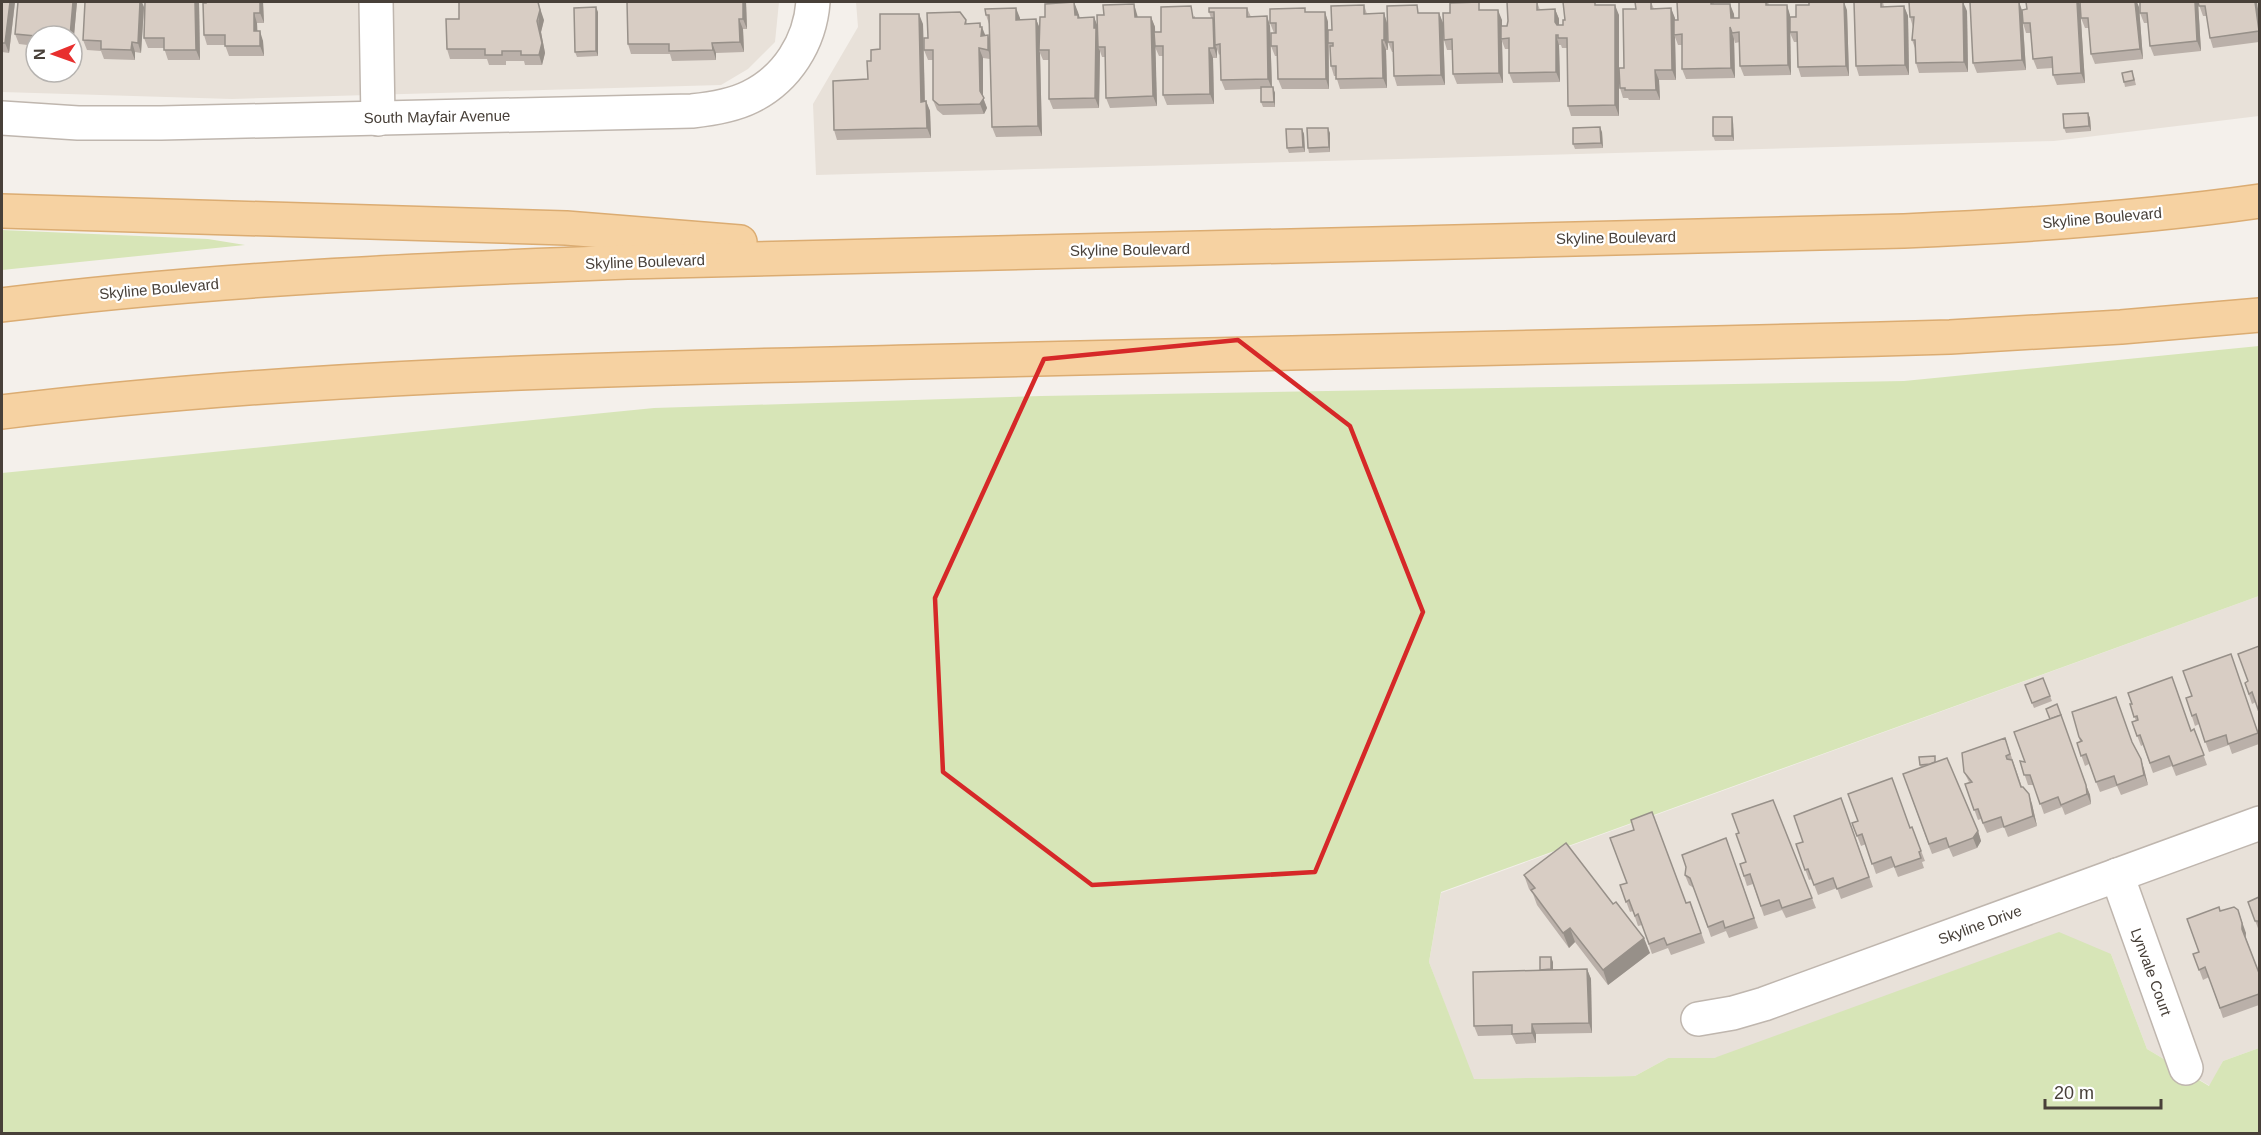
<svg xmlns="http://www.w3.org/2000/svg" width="2261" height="1135" font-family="Helvetica,sans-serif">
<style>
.residential{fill:#e8e1d9;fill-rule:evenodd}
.green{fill:#d7e5b7}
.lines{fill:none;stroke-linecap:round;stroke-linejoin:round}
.minor-casing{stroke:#bfb6ae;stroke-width:36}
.major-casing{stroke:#dbac72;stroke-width:36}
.minor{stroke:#fff;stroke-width:33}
.major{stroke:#f6d2a2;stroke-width:33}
.wall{fill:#bab0a9}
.shaded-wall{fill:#979089}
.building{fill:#d8cdc4;stroke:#979089;stroke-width:1.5}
.marked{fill:none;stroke:#d62828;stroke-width:4.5;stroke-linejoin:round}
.labels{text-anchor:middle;stroke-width:4.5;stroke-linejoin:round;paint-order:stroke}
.street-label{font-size:15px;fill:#484039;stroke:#fff}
</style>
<rect width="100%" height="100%" fill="#f4f0eb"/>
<g class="residential">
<path d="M2,2H779L775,42L748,69L721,85L232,99L2,92ZM36,36H72V72H36Z"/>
<path d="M856,2H2259V116L2054,141L816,175L813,104L858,27Z"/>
<path d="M2259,596V1048L2223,1061L2210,1086L2147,1049L2111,954L1714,1058H1668L1635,1076L1473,1079L1429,962L1441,893Z"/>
</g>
<g class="green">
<path d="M2,230L208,239L245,245L2,270Z"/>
<path d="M2259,346V596L1441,892L1429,962L1474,1079L1635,1076L1668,1058H1714L2059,932L2111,954L2147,1049L2209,1086L2223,1061L2259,1048V1133L2,1134V473L654,408L1041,396L1904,381Z"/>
</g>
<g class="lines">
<g class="minor-casing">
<g id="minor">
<path d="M376,2L378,119"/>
<path d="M2,118L78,123H161L692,111C711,109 732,106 750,97C787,79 810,42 813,2"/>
<path d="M2117,875L2186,1068"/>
<path d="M1698,1019L1733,1013L1764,1004L2260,823"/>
</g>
</g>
<g class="major-casing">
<g id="major">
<path d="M2,211L566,228L740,242"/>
<path d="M2,305C209,279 418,270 627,262L1904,231C2023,226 2141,218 2260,201"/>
<path d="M2,412C304,375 607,369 911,362C1258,354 1604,347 1950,337L2121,327L2260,315"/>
</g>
</g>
<use href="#minor" class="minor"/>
<use href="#major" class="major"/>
</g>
<g class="wall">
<path d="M2,2H15L9,53L2,52Z"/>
<path d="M77,2L72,58V36H36V46L19,44L15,34Z"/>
<path d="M145,2H199L200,60H168L164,48H148L144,38Z"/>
<path d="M263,2L264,23H257V31L263,41L264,56H229L225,45H207L204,35L206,3Z"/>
<path d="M746,2L747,29H743L744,52L716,53V60L672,61L670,54H631L628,44Z"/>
<path d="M1074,2L1079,18L1094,17L1097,27L1137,14L1138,17H1151L1155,27V32H1161L1195,16V18H1211L1209,12L1247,8L1251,17L1267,16L1270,26L1272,87L1275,93V107H1263L1261,102V89L1225,90L1221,80L1220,54L1219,55L1217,49V58H1213L1214,104L1167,105L1163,95V56H1159L1155,47L1157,106L1110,108L1106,98L1105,57H1102L1100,51L1099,108L1053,109L1049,99V60H1043L1040,53L1042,136L996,137L992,127L990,59L983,58V97L987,108L984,114L943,115L937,110L933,100V60H928L924,50L928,38L966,20L967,24L981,27L985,36L990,41L989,24L986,15L1020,18V20L1036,19L1040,29L1045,17Z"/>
<path d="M1507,2H1537L1540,10L1555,9L1559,19V25H1563L1565,20L1597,5L1619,15V116H1571L1568,106L1567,48H1562L1561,45H1559L1560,82L1513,83L1509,73V49H1505L1502,41L1503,83L1457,84L1453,74V50H1447L1444,40L1482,10L1502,20V26H1507L1508,21Z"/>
<path d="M1651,2L1654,9L1671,8L1675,20H1678L1677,2H1713L1714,4L1734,14V18H1739V2H1768L1769,5H1787L1790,17L1847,10L1849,76L1801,77L1798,67L1797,42H1794L1790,33L1791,75L1744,76L1740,66V42L1735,43L1734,39L1735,78L1686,79L1682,69V45H1678L1675,37L1676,80H1659L1660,100H1629L1628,98H1623L1620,88L1636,9Z"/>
<path d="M1854,2H1883L1884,7L1904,6L1908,16L1909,75L1859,76L1856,66Z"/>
<path d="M2019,2L2022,10L2027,9L2026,2H2079L2080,5L2139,7L2143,59L2095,64L2091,54L2089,28H2085L2081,18L2080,6L2085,83L2057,85L2053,75V68L2037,69L2033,59L2031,33H2026L2023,23L2026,70L1977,73L1973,63Z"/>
<path d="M2198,2L2201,51L2154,56L2150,46L2148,23H2144L2140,13Z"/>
<path d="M2198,2L2259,16V42L2213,48L2210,38L2207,16H2203Z"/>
<path d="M1364,5L1367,14L1384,13L1387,23L1388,50H1386L1387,88L1340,89L1336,76H1334L1331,66L1330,48L1329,44V89H1282L1278,79L1277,56H1275L1271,46L1274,33L1270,23L1307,12H1325L1328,22V30H1332Z"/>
<path d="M144,7L141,53L135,52V60L104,59L101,51L87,50L83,40Z"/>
<path d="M1967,11L1968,72L1919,73L1916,63L1915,48L1912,40L1913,27L1910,17Z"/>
<path d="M598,12V56L577,57L575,52Z"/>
<path d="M1420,13H1439L1443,23L1445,85L1397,86L1394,76L1393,52H1392L1388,42Z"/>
<path d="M459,19L544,20L541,32L545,53L542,65H525L524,61H506V65H489L487,59H450L447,49Z"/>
<path d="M923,24L925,101H926L930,111L931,138L837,140L834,130L868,79L871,61L880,49Z"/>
<path d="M2134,77L2136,85L2125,87L2124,82Z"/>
<path d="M2088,113L2090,118L2091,131L2066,133L2064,128Z"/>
<path d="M1733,122L1734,141H1715L1713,136Z"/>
<path d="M1302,129L1304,134L1305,152L1289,153L1287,148Z"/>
<path d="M1602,132L1603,148L1575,149L1573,144Z"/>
<path d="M1330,133V152L1309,153L1308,148Z"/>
<path d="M2231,654L2259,737V744L2232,754L2229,745L2209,752L2199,724L2195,726L2186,698L2192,696Z"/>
<path d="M2043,678L2052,701L2034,708L2025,685Z"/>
<path d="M2248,681L2256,702L2252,704L2245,683Z"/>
<path d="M2130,704L2191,731L2194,729L2207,765L2176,776L2172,766L2153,773L2143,745L2141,746L2132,722L2136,721Z"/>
<path d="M2079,737L2132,742L2144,769L2148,785L2121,795L2117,786L2100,792L2089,764L2085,766L2077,743L2080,742Z"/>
<path d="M2005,738L2022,787L2032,804L2037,826L2008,837L2004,827L1987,833L1981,819L1978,820L1965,784L1969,782L1964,772Z"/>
<path d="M2020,761L2086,785L2090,795L2091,804L2065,815L2062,807L2044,814L2034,785H2028Z"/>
<path d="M1936,762L1978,831L1981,841L1977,848L1953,857L1949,848L1932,854L1903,774L1921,768L1920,765Z"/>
<path d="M1841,798L1873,887L1841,899L1837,888L1818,895L1812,879L1809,880L1796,844L1803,842Z"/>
<path d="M1852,823L1910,828L1912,827L1925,861L1922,862L1924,868L1898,877L1894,867L1876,874L1866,844L1861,846Z"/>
<path d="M1726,838L1758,928L1729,938L1726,931L1711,937L1694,888L1689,885L1685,875Z"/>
<path d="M1740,864L1812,898L1816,908L1786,918L1782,910L1764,916L1753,884L1747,886Z"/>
<path d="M1524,875L1650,953L1608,985L1575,942L1569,948L1537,905L1533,894L1529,889Z"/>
<path d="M1627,883L1686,903L1690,902L1705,943L1671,955L1668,948L1652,954L1642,925L1638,926L1633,911L1630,912L1620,885Z"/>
<path d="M2259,897V931L2248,902Z"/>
<path d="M2220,911L2246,933V938L2259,973V1005L2223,1018L2209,977L2203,980L2197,964L2199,952Z"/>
<path d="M1553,962V969H1587L1591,979L1592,1033L1536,1034V1043L1516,1044L1512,1035L1478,1036L1474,1026Z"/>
</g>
<g class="shaded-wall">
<path d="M10,2H15L9,53L5,43Z"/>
<path d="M73,2H77L72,58V36H70Z"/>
<path d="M138,2H142L144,7L141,53L138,43Z"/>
<path d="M195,2H199L200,60L196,50Z"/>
<path d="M260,2H263L264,23L260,13Z"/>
<path d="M538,2L544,20L541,32L545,53L542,65L539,55Z"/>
<path d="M743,2H746L747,29L743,19Z"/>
<path d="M1074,2L1078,12L1082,25L1075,15Z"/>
<path d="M1844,2L1847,10L1849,76L1846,66Z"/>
<path d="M1963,2L1967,11L1968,72L1964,62Z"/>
<path d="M2019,2L2022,11L2026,70L2022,60Z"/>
<path d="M2077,2H2079L2080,5L2085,83L2081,73Z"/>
<path d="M2135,2H2137L2139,7L2143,59L2140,49Z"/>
<path d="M2195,2H2198L2201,51L2197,41Z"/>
<path d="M2255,2H2257L2259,16V32Z"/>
<path d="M1134,4L1137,14L1138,27L1135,17Z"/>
<path d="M1730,4L1734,14L1735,28L1731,18Z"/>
<path d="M1615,5L1619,15V116L1615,105Z"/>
<path d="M1787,5L1790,15L1791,75L1788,65Z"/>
<path d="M1904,6L1908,16L1909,75L1905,65Z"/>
<path d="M596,7L598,12V56L596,51Z"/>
<path d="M1016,8L1020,18V30L1016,20Z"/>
<path d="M1671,8L1675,18V35H1674L1675,37L1676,80L1672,70Z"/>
<path d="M1555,9L1559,19V32L1555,22Z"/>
<path d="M1498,10L1502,20V39H1501L1502,41L1503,83L1499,73Z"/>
<path d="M1325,12L1328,22L1329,89L1326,79Z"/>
<path d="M254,13L257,23L258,41L254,31Z"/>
<path d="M1384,13L1387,23L1388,50L1384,40Z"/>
<path d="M1439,13L1443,23L1445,85L1441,75Z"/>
<path d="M919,14L923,24L925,112L921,102Z"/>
<path d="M1267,16L1270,26L1272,89L1268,79Z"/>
<path d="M1094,17L1098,27V47L1100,51L1099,108L1095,98Z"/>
<path d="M1151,17L1155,27L1157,106L1153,96Z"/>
<path d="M1213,18L1217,28L1215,45L1217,49V58L1214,48Z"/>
<path d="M739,19L743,29L744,52L740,42Z"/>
<path d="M1036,19L1040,29L1039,50L1040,53L1042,136L1038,126Z"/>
<path d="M980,23L982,29V27L986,37L981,36Z"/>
<path d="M1730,27L1734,39L1735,78L1731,68Z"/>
<path d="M260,31L263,41L264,56L260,46Z"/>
<path d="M988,35L991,45L992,60L988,50Z"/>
<path d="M1556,35L1559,45L1560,82L1556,72Z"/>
<path d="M1382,40L1386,50L1387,88L1383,78Z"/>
<path d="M132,42L135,52V60L131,50Z"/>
<path d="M712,43L716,53V60L713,50Z"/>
<path d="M979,48L983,58V98L987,108L984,114L980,104Z"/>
<path d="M1209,48L1213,58L1214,104L1210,94Z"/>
<path d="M1655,70L1659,80L1660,100L1656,90Z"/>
<path d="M1273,87L1275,93V107L1274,102Z"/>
<path d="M926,101L930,111L931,138L927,128Z"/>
<path d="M2088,113L2090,118L2091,131L2089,126Z"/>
<path d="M1732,117L1733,122L1734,141L1732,136Z"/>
<path d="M1600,127L1602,132L1603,148L1601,143Z"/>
<path d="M1328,128L1330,133V152L1329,147Z"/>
<path d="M1302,129L1304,134L1305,152L1303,147Z"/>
<path d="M2141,759L2144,769L2148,785L2144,775Z"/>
<path d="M2086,785L2090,795L2091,804L2087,794Z"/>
<path d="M2029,794L2032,804L2037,826L2033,816Z"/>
<path d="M1978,831L1981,841L1977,848L1973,838Z"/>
<path d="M2238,910L2246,933L2245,939L2242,929Z"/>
<path d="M1570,928L1575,942L1569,948L1563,933Z"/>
<path d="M1644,938L1650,953L1608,985L1603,970Z"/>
<path d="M1551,957L1553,962V977L1551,972Z"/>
<path d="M1587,969L1591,979L1592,1033L1589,1023Z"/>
<path d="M1532,1024L1536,1034V1043L1532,1033Z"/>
</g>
<g class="building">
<path d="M2,2H10L5,43H2Z"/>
<path d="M18,2H73L70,36H36L15,34Z"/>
<path d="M85,2H140L138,43L132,42L131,50L101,49V41L83,40Z"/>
<path d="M145,2H195L196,50H164V38H144Z"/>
<path d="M206,2H260V13H254V31H260V46H225V35H204L203,3H206Z"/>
<path d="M459,2H538L540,10L537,21L542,43L539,55H521V51H502V55H485V49H447L446,19H459Z"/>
<path d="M627,2H743V19H739L740,42L712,43L713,50L669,51V44H628Z"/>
<path d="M1074,2L1075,15H1078V18L1094,17V28H1096L1095,98L1049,99V50H1039L1040,17H1045V4Z"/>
<path d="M1479,2V10H1498L1499,73L1453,74L1452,39L1444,40L1443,13H1450V3Z"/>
<path d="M1507,2H1537V10L1555,9V22L1557,25H1563V20H1565L1563,2H1595V5H1615V105L1568,106L1567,38H1558V35H1556V72L1509,73V38L1501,39V26H1507L1508,21Z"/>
<path d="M1635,2H1651V9L1671,8L1672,70H1655L1656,90H1625V88H1620L1619,68H1624L1623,9H1636Z"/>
<path d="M1677,2H1711V4H1730L1731,18H1739V2H1766V5H1787L1788,65L1740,66L1739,32L1732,33L1730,27L1731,68L1682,69V34L1674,35V20H1678Z"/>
<path d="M1809,2H1844L1846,66L1798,67L1797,32H1790V17H1796V5H1809Z"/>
<path d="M1854,2H1881V7L1904,6L1905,65L1856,66Z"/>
<path d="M1909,2H1963L1964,62L1916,63L1915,40H1912L1914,17H1910Z"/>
<path d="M1970,2H2019L2022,60L1973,63Z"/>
<path d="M2026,2H2077L2081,73L2053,75L2052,57L2033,59L2030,23H2023L2022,10L2027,9Z"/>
<path d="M2080,2H2135L2140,49L2091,54L2088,18H2081Z"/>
<path d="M2140,2H2195L2197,41L2150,46L2147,13H2140Z"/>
<path d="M2198,2H2255L2259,31L2210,38L2205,6H2199Z"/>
<path d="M1134,4L1135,17H1151L1153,96L1106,98L1105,47H1098L1097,15H1104L1103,5Z"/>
<path d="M1364,5V14L1384,13V40H1382L1383,78L1336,79V66H1331L1330,46H1333V43H1328V30H1332L1331,6Z"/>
<path d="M1417,5L1418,13H1439L1441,75L1394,76L1393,42H1388L1387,6Z"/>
<path d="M1191,6L1193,18H1213L1214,48H1209L1210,94L1163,95V46H1155L1154,32H1161V7Z"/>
<path d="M596,7V51L575,52L574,8Z"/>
<path d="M1016,8V20L1036,19L1038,126L992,127L989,15H986L985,9Z"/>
<path d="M1209,8H1247V17L1267,16L1268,79L1221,80L1220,44L1215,45L1214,12H1209Z"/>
<path d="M1305,8V12H1325L1326,79H1278L1277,46H1271V33H1276V23H1270V9Z"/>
<path d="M960,12L966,20L965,24L980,23V27H982L981,36L988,35V50L979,48L980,91L984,98L980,104L939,105L933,100V50H924V38H928L927,13Z"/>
<path d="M880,14H919L921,102L926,101L927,128L834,130L833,81L868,79L867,61H871V50L880,49Z"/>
<path d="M2132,71L2134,80L2124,82L2122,73Z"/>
<path d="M1261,87H1273L1274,102H1261Z"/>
<path d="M2088,113L2089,126L2064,128L2063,114Z"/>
<rect x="1713" y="117" width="19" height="19"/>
<path d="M1600,127L1601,143L1573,144V128Z"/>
<path d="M1307,128H1328L1329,147L1308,148Z"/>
<path d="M1286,129H1302L1303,147L1287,148Z"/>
<path d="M2259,646V712L2252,692L2249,694L2245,683L2248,681L2238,654Z"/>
<path d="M2231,654L2258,733L2228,744L2226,735L2205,742L2196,714L2192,716L2186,698L2192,696L2183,671Z"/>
<path d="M2172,677L2191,731L2194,729L2204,755L2173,766L2169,756L2150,763L2140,735L2137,736L2132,722L2138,720L2137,716L2134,717L2130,704H2132L2128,693Z"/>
<path d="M2043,678L2050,696L2032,703L2025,685Z"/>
<path d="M2116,697L2132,742L2141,759L2144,775L2117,785L2114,776L2096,782L2086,754L2081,756L2077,743L2082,741L2079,737L2072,712Z"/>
<path d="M2057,704L2061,715L2050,719L2046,709Z"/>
<path d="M2061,715L2086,785L2087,794L2061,805L2058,797L2040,804L2030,775H2024L2020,761L2025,762L2014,732Z"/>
<path d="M2005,738L2010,754L2006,756L2007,759L2012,760L2021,787H2023L2029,794L2033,816L2004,827L2001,817L1983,823L1978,809L1974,810L1965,784L1972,782L1964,772L1962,753Z"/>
<path d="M1935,756V762L1930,764L1920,765L1919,757Z"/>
<path d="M1947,758L1978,831L1973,838L1949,847L1946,838L1929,844L1903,774Z"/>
<path d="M1892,778L1910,828L1912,827L1921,851L1919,852L1921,858L1895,867L1891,857L1872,864L1862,834L1857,836L1852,823L1858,821L1848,794Z"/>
<path d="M1841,798L1869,877L1837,889L1833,878L1814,885L1808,869L1805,870L1796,844L1803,842L1794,816Z"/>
<path d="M1773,800L1812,898L1782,908L1779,900L1761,906L1750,874L1744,876L1740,864L1746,862L1736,834L1739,833L1732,814Z"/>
<path d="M1652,812L1686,903L1690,902L1701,933L1667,945L1664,938L1649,944L1638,914L1635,916L1629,900L1626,902L1620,885L1627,883L1610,838L1634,830L1631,820Z"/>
<path d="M1726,838L1754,918L1725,928L1723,921L1708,927L1690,878L1685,875L1686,867L1682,855Z"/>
<path d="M1566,843L1613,904L1616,902L1644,938L1603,970L1570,928L1563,933L1531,890L1535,888L1524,875Z"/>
<path d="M2259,897V924L2258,921H2255L2248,902Z"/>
<path d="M2219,907L2220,911L2234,907L2238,910L2242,923V929L2259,973V994L2220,1008L2205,967L2199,970L2193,954L2199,952L2187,919Z"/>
<path d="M1540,957H1551V969L1540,970Z"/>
<path d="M1587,969L1589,1023L1532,1024V1033L1512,1034V1025L1474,1026L1473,972Z"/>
</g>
<path class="marked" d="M1238,340L1350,426L1423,612L1315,872L1092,885L943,772L935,598L1044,359Z"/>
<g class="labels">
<g class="street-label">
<text transform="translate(437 117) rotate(-1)" y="5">South Mayfair Avenue</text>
<text transform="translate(2102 218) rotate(-5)" y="5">Skyline Boulevard</text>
<text transform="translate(1616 238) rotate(-1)" y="5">Skyline Boulevard</text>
<text transform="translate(1130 250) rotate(-1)" y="5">Skyline Boulevard</text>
<text transform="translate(645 262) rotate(-2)" y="5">Skyline Boulevard</text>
<text transform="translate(159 289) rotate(-5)" y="5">Skyline Boulevard</text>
<text transform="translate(1980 925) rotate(-20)" y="5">Skyline Drive</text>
<text transform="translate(2151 972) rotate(70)" y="5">Lynvale Court</text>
</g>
</g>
<rect width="2261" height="1135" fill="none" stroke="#484039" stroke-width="6"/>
<g transform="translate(54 54) rotate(269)"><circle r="28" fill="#ffffff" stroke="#b6b3b0" stroke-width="1.5"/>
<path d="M0-4.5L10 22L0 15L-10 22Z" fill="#e82f2e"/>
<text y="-9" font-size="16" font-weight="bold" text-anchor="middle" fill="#484039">N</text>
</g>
<path d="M2045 1099v9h116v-9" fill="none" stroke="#484039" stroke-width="3"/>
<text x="2054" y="1099" font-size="18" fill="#484039" stroke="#ffffff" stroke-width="4.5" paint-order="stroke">20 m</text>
</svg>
